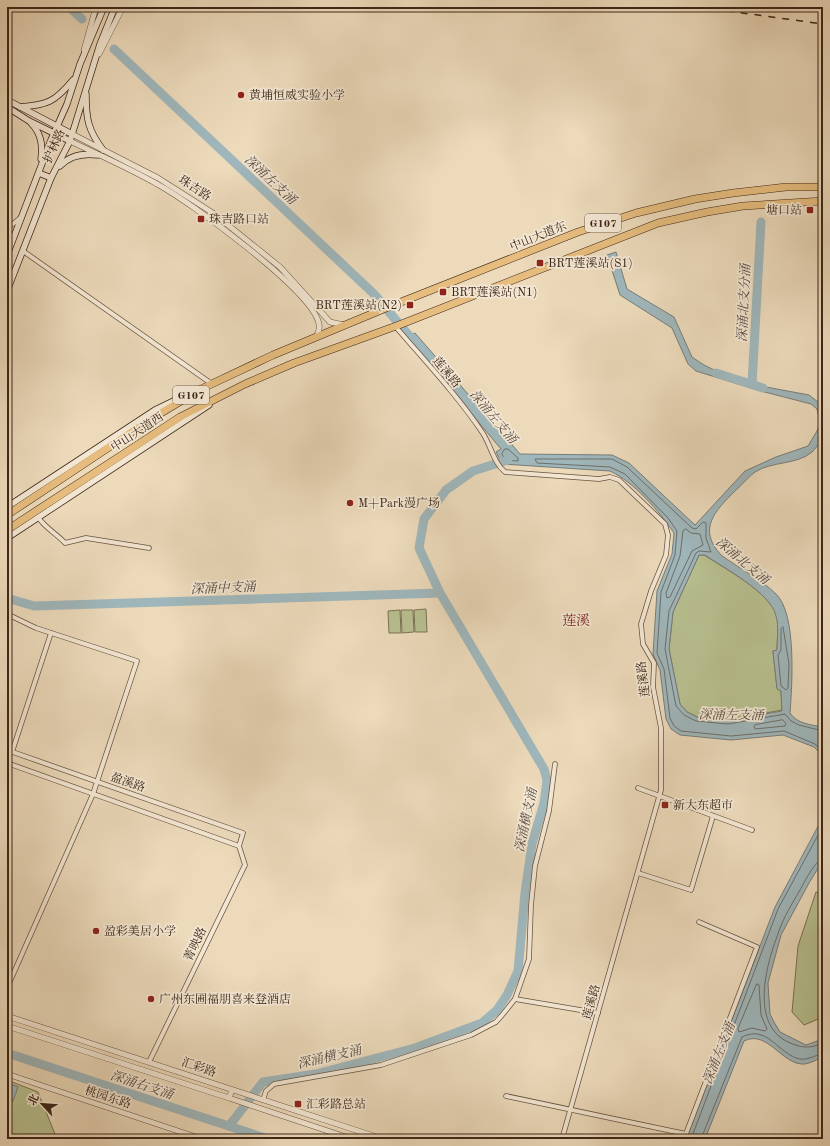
<svg xmlns="http://www.w3.org/2000/svg" width="830" height="1146" font-family="'Old Standard TT','Noto Serif SC',serif">
<style>
.green{fill:#b8c090;stroke:#7a7354}
.water{fill:#9fb7bc;stroke:#787d7a;fill-rule:evenodd}
.lines{fill:none;stroke-linecap:round;stroke-linejoin:round}
.shore{stroke:#6e6e6a;stroke-width:1}
.river{stroke:#9fb7bc;stroke-width:9}
.minor-casing{stroke:#695341;stroke-width:5.5}
.tertiary-casing{stroke:#695341;stroke-width:6}
.secondary-casing{stroke:#3d2618;stroke-width:7}
.trunk-casing{stroke:#3d2618;stroke-width:8}
.minor{stroke:#f3e7d3;stroke-width:4}
.tertiary{stroke:#f3e7d3;stroke-width:5}
.secondary{stroke:#f3e7d3;stroke-width:5.5}
.trunk{stroke:#e6bd7e;stroke-width:7}
.rail{stroke:#3d2618;stroke-width:1.5;stroke-dasharray:7 7;stroke-linecap:butt}
.poi-dot{fill:#8f2418;stroke:#f3e7d3;stroke-width:1.5}
.labels{text-anchor:middle;stroke-width:3.5;stroke-linejoin:round;paint-order:stroke}
.shield{fill:#f3e7d3;stroke:#746050;stroke-width:1}
.shield-label{font-size:11px;font-weight:bold;fill:#3d2618}
.poi-label{font-size:12px;fill:#3d2618;stroke:#f3e7d3;text-anchor:start}
.street-label{font-size:12px;fill:#3d2618;stroke:#f3e7d3}
.water-label{font-size:13px;font-style:italic;fill:#564a41;stroke:#f3e7d3}
.quarter-label{font-size:14px;fill:#7a1f14;stroke:#f3e7d3}
</style>
<rect width="100%" height="100%" fill="#ecdabb"/>
<filter id="stains"><feTurbulence type="fractalNoise" baseFrequency=".005" numOctaves="4"/><feColorMatrix values="0 0 0 0 .2 0 0 0 0 .09 0 0 0 0 .02 0 0 0 .5 -.17"/></filter>
<radialGradient id="worn" r=".72"><stop offset=".6" stop-color="#630" stop-opacity="0"/><stop offset="1" stop-color="#630" stop-opacity=".3"/></radialGradient>
<g class="green">
<path d="M699,555H704C724,568 771,593 777,616C779,627 777,640 777,651H773L777,688L781,691L782,710L729,720L697,717L687,712L680,704L669,649L673,612Z"/>
<path d="M426,609L427,632H415L414,610Z"/>
<path d="M400,610L401,633H389L388,611Z"/>
<path d="M401,610H413L414,632L402,633Z"/>
<path d="M816,892L823,894V1017L804,1025L792,1012L798,946Z"/>
<path d="M7,1080L38,1092L57,1139H7Z"/>
</g>
<g class="water">
<path d="M616,252L627,289L674,317L692,357L704,365L739,382L809,395L823,406C823,423 826,439 812,452C797,465 772,461 755,472C748,477 742,485 735,491C715,511 697,529 721,555C737,567 762,580 776,594C797,614 792,686 790,713C797,724 812,725 823,727V756L814,747L783,735L731,740L680,735L671,729L666,719L660,670L653,654L657,591L672,554L674,533C659,511 634,482 610,471L502,464L496,452L501,449L407,337L415,333L520,454L612,455L629,463L695,525L745,471L776,457L808,446L817,431L820,422L817,409L811,404L757,390L696,371L688,364L672,328L620,295L607,255ZM699,555H705C724,568 771,593 776,616C779,626 777,640 777,650L773,651L777,689L781,691L782,711L729,720L697,717L687,712L680,704L669,649L673,612Z"/>
<path d="M823,817V860L809,883L781,935L768,983L770,1014L774,1022L780,1032L806,1045L823,1039V1057C818,1059 811,1063 805,1064C782,1066 768,1029 744,1041L705,1139H686L775,907Z"/>
<path d="M7,1083L18,1087L13,1101L7,1104Z"/>
</g>
<g class="lines">
<g class="shore">
<path d="M505,449H508L518,458V461L505,460L502,454Z"/>
<path d="M686,529L691,533L700,534L703,545L692,551L670,597L667,598L666,593L680,556L683,531Z"/>
<path d="M783,627L789,664L788,688L786,690L781,686L778,655L781,650V629Z"/>
<path d="M783,720L786,724L785,726L755,729L754,727L755,725Z"/>
<path d="M823,731L799,725L791,721L785,714L728,724L696,721L684,715L676,706L665,649L669,611L696,553L699,551L711,552L706,538V523L703,522L696,529L692,528L627,467L612,459H535L537,463L610,467L625,474L668,518L677,531L675,555L661,592L657,653L664,669L670,718L674,726L681,731L731,736L784,731L815,744L823,751"/>
<path d="M823,859C815,860 804,883 800,890C792,904 783,918 778,934C766,965 750,1024 788,1042C801,1048 810,1049 823,1043"/>
<path d="M757,984L759,985L761,1015L767,1029L765,1031L752,1028L739,1032L738,1029Z"/>
<path d="M691,1139L778,909L823,826"/>
<path d="M701,1139L742,1037C766,1025 776,1050 796,1058C806,1062 814,1055 823,1054"/>
</g>
<g class="river">
<path d="M69,7L82,19"/>
<path d="M114,49L374,294L416,344"/>
<path d="M716,373L763,388"/>
<path d="M752,384L761,222"/>
<path d="M7,598L34,606L440,593"/>
<path d="M7,1053L268,1139"/>
<path d="M229,1126L263,1082L316,1074L415,1048L482,1023L497,1010L507,995L518,971L525,893L532,844L544,803L547,780L544,769L440,593L419,548L424,519L446,490L473,471L508,460"/>
</g>
<g class="minor-casing">
<g id="minor">
<path d="M7,226L13,224L20,218"/>
<path d="M23,251L212,384"/>
<path d="M395,326C425,361 457,395 482,432C491,445 493,462 505,472L599,479L610,477L619,480L665,524L668,535L666,555L651,591L641,624L643,644L654,663L653,687L661,728V790L562,1139"/>
<path d="M38,517C45,528 57,534 65,543L86,538L149,548"/>
<path d="M7,614L36,628L137,661L93,794L7,988"/>
<path d="M7,750L243,833L239,846L245,865L149,1062"/>
<path d="M12,752L51,633"/>
<path d="M7,763L239,846"/>
<path d="M638,788L752,830"/>
<path d="M638,873L691,890L713,816"/>
<path d="M515,999L598,1013"/>
<path d="M506,1096L686,1134"/>
<path d="M263,1100L266,1091L274,1084L381,1065L471,1035L496,1022L503,1014L515,999L529,959L531,905L535,866L549,811L555,764"/>
<path d="M684,1139L757,947L699,922"/>
</g>
</g>
<g class="tertiary-casing">
<g id="tertiary">
<path d="M84,50L96,7"/>
<path d="M99,54L123,7"/>
<path d="M72,134L158,178L213,213L280,267L330,322L344,325"/>
<path d="M70,141C99,155 129,168 157,184C189,201 313,291 319,324C320,329 318,334 315,338"/>
<path d="M7,1016L383,1139"/>
<path d="M7,1026L229,1098L232,1090"/>
<path d="M7,1074L202,1139"/>
<path d="M229,1098L352,1139"/>
</g>
</g>
<g class="secondary-casing">
<g id="secondary">
<path d="M86,94C86,119 88,130 103,150"/>
<path d="M7,100L72,134"/>
<path d="M7,107L29,121L70,141"/>
<path d="M20,107C47,105 55,102 73,80"/>
<path d="M31,123C41,133 43,146 41,159"/>
<path d="M60,166C70,155 83,153 98,155"/>
<path d="M39,173L51,178"/>
<path d="M7,255L51,140L67,104L80,64L104,7"/>
<path d="M7,291L51,178L70,141L100,44L115,7"/>
<path d="M7,507L155,410L188,394"/>
<path d="M7,538L209,405"/>
</g>
</g>
<g class="trunk-casing">
<g id="trunk">
<path d="M7,515L156,416L201,389L273,355L386,308L578,232L636,213L695,199L733,193L786,187H823"/>
<path d="M7,530L180,417L245,384L294,363L399,325L658,223L707,212L743,206L823,201"/>
</g>
</g>
<use href="#minor" class="minor"/>
<use href="#tertiary" class="tertiary"/>
<use href="#secondary" class="secondary"/>
<use href="#trunk" class="trunk"/>
<path class="rail" d="M699,7L823,24"/>
</g>
<g class="poi-dot">
<circle cx="241" cy="95" r="4"/>
<rect x="806" y="206" width="8" height="8" rx="2"/>
<rect x="197" y="215" width="8" height="8" rx="2"/>
<rect x="536" y="259" width="8" height="8" rx="2"/>
<rect x="439" y="288" width="8" height="8" rx="2"/>
<rect x="406" y="301" width="8" height="8" rx="2"/>
<circle cx="350" cy="503" r="4"/>
<rect x="661" y="801" width="8" height="8" rx="2"/>
<circle cx="96" cy="931" r="4"/>
<circle cx="151" cy="999" r="4"/>
<rect x="294" y="1100" width="8" height="8" rx="2"/>
</g>
<g class="labels">
<g class="shield">
<rect x="585" y="214" width="36" height="18" rx="3"/>
<rect x="173" y="386" width="36" height="18" rx="3"/>
</g>
<g class="shield-label">
<text x="603" y="227">G107</text>
<text x="191" y="399">G107</text>
</g>
<g class="poi-label">
<text x="249" y="99">黄埔恒威实验小学</text>
<text x="802" y="214" text-anchor="end">塘口站</text>
<text x="209" y="223">珠吉路口站</text>
<text x="548" y="267">BRT莲溪站(S1)</text>
<text x="451" y="296">BRT莲溪站(N1)</text>
<text x="402" y="309" text-anchor="end">BRT莲溪站(N2)</text>
<text x="358" y="507">M+Park漫广场</text>
<text x="673" y="809">新大东超市</text>
<text x="104" y="935">盈彩美居小学</text>
<text x="159" y="1003">广州东圃福朋喜来登酒店</text>
<text x="306" y="1108">汇彩路总站</text>
</g>
<g class="street-label">
<text transform="translate(54 146) rotate(-66)" y="4">护林路</text>
<text transform="translate(195 188) rotate(33)" y="4">珠吉路</text>
<text transform="translate(538 236) rotate(-22)" y="4">中山大道东</text>
<text transform="translate(447 372) rotate(50)" y="4">莲溪路</text>
<text transform="translate(137 432) rotate(-33)" y="4">中山大道西</text>
<text transform="translate(643 679) rotate(-97)" y="4">莲溪路</text>
<text transform="translate(128 782) rotate(19)" y="4">盈溪路</text>
<text transform="translate(195 944) rotate(-64)" y="4">菁映路</text>
<text transform="translate(591 1002) rotate(-74)" y="4">莲溪路</text>
<text transform="translate(199 1067) rotate(19)" y="4">汇彩路</text>
<text transform="translate(108 1097) rotate(18)" y="4">桃园东路</text>
</g>
<g class="water-label">
<text transform="translate(271 179) rotate(43)" y="5">深涌左支涌</text>
<text transform="translate(743 303) rotate(-87)" y="5">深涌北支分涌</text>
<text transform="translate(494 416) rotate(50)" y="5">深涌左支涌</text>
<text transform="translate(743 560) rotate(40)" y="5">深涌北支涌</text>
<text transform="translate(223 587) rotate(-2)" y="5">深涌中支涌</text>
<text transform="translate(731 714) rotate(1)" y="5">深涌左支涌</text>
<text transform="translate(525 820) rotate(-78)" y="5">深涌横支涌</text>
<text transform="translate(718 1053) rotate(-68)" y="5">深涌左支涌</text>
<text transform="translate(329 1056) rotate(-13)" y="5">深涌横支涌</text>
<text transform="translate(142 1084) rotate(18)" y="5">深涌右支涌</text>
</g>
<g class="quarter-label">
<text x="576" y="625">莲溪</text>
</g>
</g>
<rect width="830" height="1146" fill="none" stroke="#ecdabb" stroke-width="24"/>
<rect x="8" y="8" width="814" height="1130" fill="none" stroke="#3d2618" stroke-width="2"/>
<rect x="12" y="12" width="806" height="1122" fill="none" stroke="#3d2618"/>
<g transform="translate(42 1104) rotate(296)" stroke="#f3e7d3" stroke-width="3" paint-order="stroke">
<path d="M0-3L7 15L0 10L-7 15Z" fill="#3d2618"/>
<text y="-6" font-size="11" font-weight="bold" text-anchor="middle" fill="#3d2618">北</text>
</g>
<rect width="100%" height="100%" filter="url(#stains)"/>
<rect width="100%" height="100%" fill="url(#worn)"/>
</svg>
